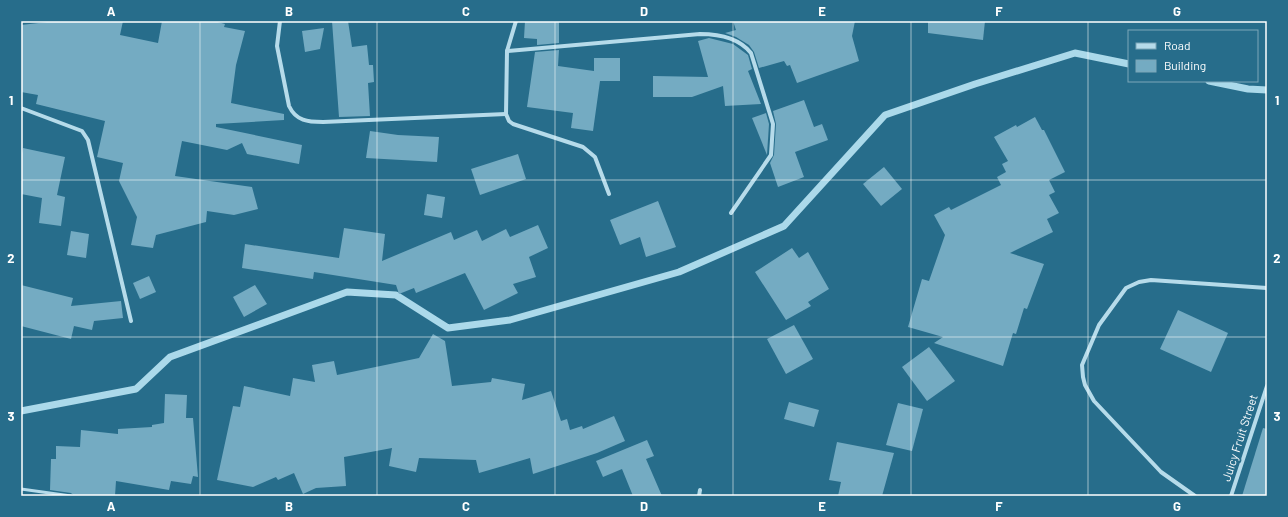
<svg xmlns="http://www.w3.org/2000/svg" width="1288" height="517" font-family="Barlow,sans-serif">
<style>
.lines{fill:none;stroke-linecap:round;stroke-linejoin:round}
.stream{stroke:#abd9ea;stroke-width:7}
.building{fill:#74abc2}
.service{stroke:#b6dbea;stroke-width:3}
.minor{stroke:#b6dbea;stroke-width:4}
.grid{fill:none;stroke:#fff;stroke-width:1;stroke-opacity:0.55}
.labels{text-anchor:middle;stroke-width:4;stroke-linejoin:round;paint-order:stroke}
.street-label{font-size:12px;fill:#fff;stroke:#276d8b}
.neatline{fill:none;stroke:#fff;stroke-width:1.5}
.grid-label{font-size:13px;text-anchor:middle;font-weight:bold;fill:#fff}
</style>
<rect width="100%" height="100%" fill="#276d8b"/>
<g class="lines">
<g class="stream">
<path d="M1209,81L1248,89L1267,90"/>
<path d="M21,411L136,389L170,357L347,292L396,295L448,328L510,320L679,272L784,226L885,115L975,84L1075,53L1129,64"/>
</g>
</g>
<g class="building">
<path d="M56,21H123L120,35L158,43L162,21H214L225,24L224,27L245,31L236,65L231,103L284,114V120L216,124V127L302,145L299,164L247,154L242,143L227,150L182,141L175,176L252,187L258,209L234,215L207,211L206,222L156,235L153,248L131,245L137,217L119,181L123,163L97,157L105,121L36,104L38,95L21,92V25Z"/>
<path d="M332,21H348L352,47L367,45L369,65H373L374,82L368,83L370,116L339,117Z"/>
<path d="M525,21H559V43L537,45V39L524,38Z"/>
<path d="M733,21H855L852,36L859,61L797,83L790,65L787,66L784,61L759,68L754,52L749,45L736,37L725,33L736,30Z"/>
<path d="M928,21H985L983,40L928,33Z"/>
<path d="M324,28L320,49L305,52L302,31Z"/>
<path d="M709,38L733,44L748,55L752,69L748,71L761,104L725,106L723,86L692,97H653V76L708,77L698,41Z"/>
<path d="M559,50L558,66L594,71V58H620V81H600L593,131L571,128L573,113L527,107L535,52Z"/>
<path d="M804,100L814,127L822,124L828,140L795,152L804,177L778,187L770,163L774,155L776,124L773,111Z"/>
<path d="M766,113L769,124L767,155L752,118Z"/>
<path d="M1035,117L1042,130H1044L1065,172L1049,180L1055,192L1049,195L1059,213L1047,219L1053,232L1010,253L1044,264L1027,309L1024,308L1016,334L1013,333L1003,366L934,343L943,337L908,327L922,279L929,281L945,235L934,215L949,207L951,210L1001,185L997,177L1006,172L1002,164L1008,161L994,137L1016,125L1017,127Z"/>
<path d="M370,131L398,135L439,137L437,162L366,158Z"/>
<path d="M23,148L65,157L57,195L65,197L61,226L39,223L42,198L21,194V159Z"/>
<path d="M518,154L526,179L480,195L471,169Z"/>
<path d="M884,167L902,189L881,206L863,184Z"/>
<path d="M427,194L445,197L442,218L424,215Z"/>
<path d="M658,201L676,247L646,257L640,237L620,245L610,220Z"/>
<path d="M538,225L548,248L529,257L536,277L513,284L518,293L484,310L465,273L416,293L414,288L399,294L396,285L314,272L313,279L242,268L245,244L339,258L344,228L385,234L382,261L451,232L454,240L477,230L482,241L506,229L510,237Z"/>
<path d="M71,231L89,234L86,258L67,255Z"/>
<path d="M792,248L799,258L808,252L829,289L808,302L811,306L786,320L755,272Z"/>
<path d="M149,276L156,292L140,299L133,283Z"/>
<path d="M21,285L73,298L71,306L121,301L123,318L94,321L92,330L74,326L71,339L21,326Z"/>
<path d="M255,285L267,304L244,317L233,297Z"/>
<path d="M1178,310L1228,333L1211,372L1160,349Z"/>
<path d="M794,325L813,359L786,374L767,339Z"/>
<path d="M433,334L445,341L452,386L491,382L492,378L525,384L522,400L551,391L561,421L567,419L570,430L582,426L583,429L614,416L625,441L597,453L533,474L530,458L479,473L476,460L419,458L416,472L389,466L392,448L344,457L346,486L316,488L303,494L294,473L278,480L276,477L253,487L217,480L233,406L240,407L244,386L290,396L293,378L315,382L312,365L334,361L337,375L419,358Z"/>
<path d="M929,347L955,381L927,401L902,367Z"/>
<path d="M165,394L187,395L186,418H193L198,477L193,476L191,484L171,481L169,490L116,481L115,496H74L71,493L50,490L51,459H56V446L80,447L81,430L118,434V429L152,427V425L164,423Z"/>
<path d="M789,402L819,410L814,427L784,419Z"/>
<path d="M898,403L923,409L912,451L886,445Z"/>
<path d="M1263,428L1267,429V496H1242Z"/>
<path d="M647,440L654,456L646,459L662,496H633L622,469L603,477L596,461Z"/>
<path d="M837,442L894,453L882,496H838L841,482L829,480Z"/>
</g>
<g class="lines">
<path class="service" d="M21,489L71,496"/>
<g class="minor">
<path d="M280,21L277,46L289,106C296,121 308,122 323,122L506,114"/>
<path d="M516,21L507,51L506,114L509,121L513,124L583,147L595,157L609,194"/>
<path d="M507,51L700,34C719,34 739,38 751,53L773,124L771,155L731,213"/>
<path d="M21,108L82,131L88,140L131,321"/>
<path d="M699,496L700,490"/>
<path d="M1195,496L1161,472L1094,401L1085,385L1083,377L1082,365L1099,325L1126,288L1139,282L1151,280L1267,288"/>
<path d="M1231,496L1267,386"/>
</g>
</g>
<path class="grid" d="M200,21V496M377,21V496M555,21V496M733,21V496M911,21V496M1088,21V496M21,180H1267M21,337H1267"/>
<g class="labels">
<g class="street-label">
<text transform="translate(1240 438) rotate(-72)" y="4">Juicy Fruit Street</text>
</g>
</g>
<rect width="1288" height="517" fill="none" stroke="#276d8b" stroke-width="44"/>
<rect x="1128" y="30" width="130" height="52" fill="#276d8b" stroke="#7da7b9"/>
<rect x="1136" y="43" width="20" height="6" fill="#b6dbea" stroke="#7da7b9"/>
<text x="1164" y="50" font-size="12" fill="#ffffff">Road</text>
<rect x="1136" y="60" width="20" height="12" fill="#74abc2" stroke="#7da7b9"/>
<text x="1164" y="70" font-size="12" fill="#ffffff">Building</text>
<rect x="22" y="22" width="1244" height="473" class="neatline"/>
<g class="grid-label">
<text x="111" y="16">A</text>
<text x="289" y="16">B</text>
<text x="466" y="16">C</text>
<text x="644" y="16">D</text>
<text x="822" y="16">E</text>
<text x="999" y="16">F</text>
<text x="1177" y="16">G</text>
<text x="11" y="105">1</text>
<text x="1277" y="105">1</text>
<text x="11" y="263">2</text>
<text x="1277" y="263">2</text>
<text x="11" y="421">3</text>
<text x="1277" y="421">3</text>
<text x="111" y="511">A</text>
<text x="289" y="511">B</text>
<text x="466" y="511">C</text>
<text x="644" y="511">D</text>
<text x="822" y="511">E</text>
<text x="999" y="511">F</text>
<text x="1177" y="511">G</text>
</g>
</svg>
